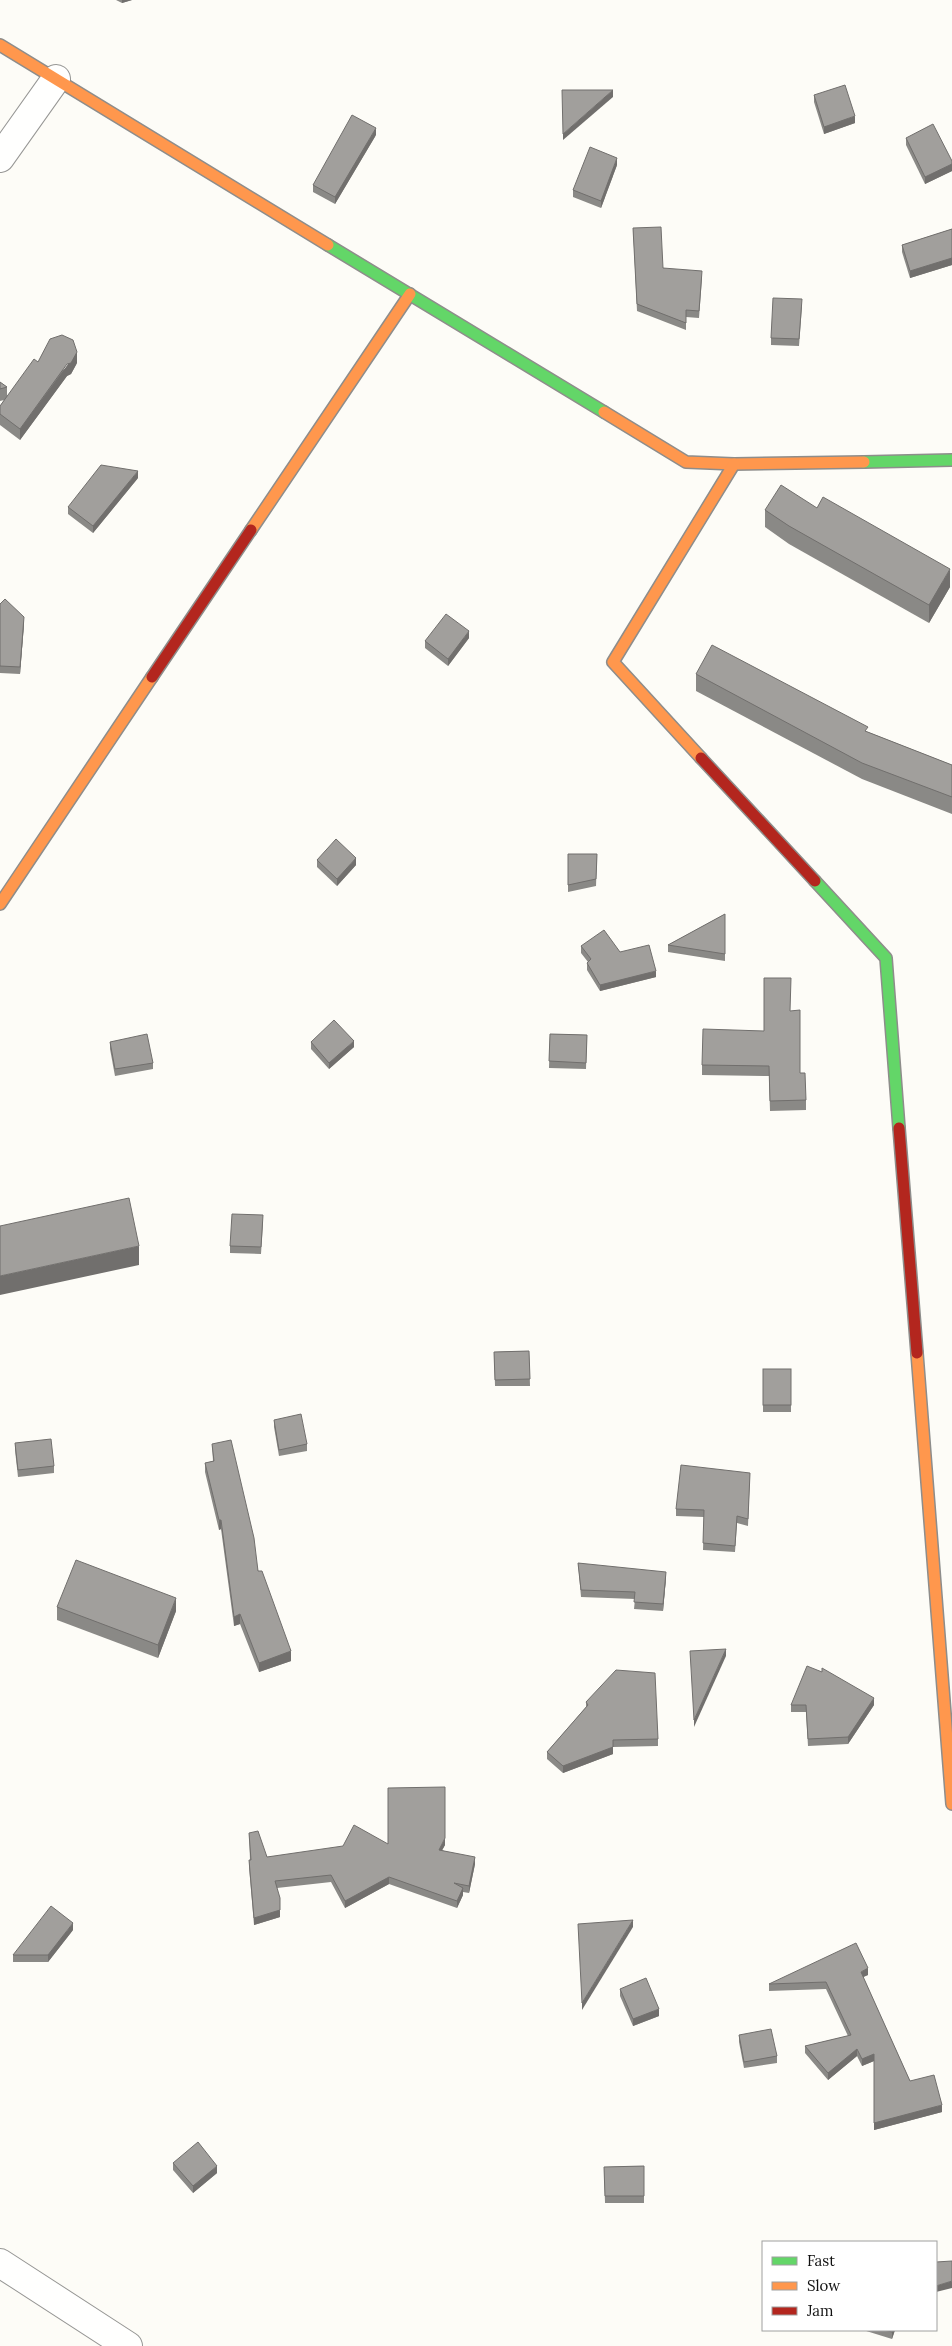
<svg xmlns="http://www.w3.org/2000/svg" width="952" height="2346" font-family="Lora,serif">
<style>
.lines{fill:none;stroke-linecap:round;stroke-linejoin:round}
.street-casing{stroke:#979795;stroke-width:30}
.fast-casing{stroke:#8e8d8b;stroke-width:14}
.slow-casing{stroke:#8e8d8b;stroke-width:14}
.jam-casing{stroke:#8e8d8b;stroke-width:14}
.street{stroke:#fffffe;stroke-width:28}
.fast{stroke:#63d668;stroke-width:11}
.slow{stroke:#ff974d;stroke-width:11}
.jam{stroke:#b3261e;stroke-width:11}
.wall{fill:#8a8986}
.shaded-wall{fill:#716f6d}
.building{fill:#a19f9c;stroke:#716f6d}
</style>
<rect width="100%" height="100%" fill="#fdfcf7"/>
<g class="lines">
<g class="street-casing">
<g id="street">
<path d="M0,158L56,79"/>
<path d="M0,2263L128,2346"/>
</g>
</g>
<g class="fast-casing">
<g id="fast">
<path d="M328,245L604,412"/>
<path d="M864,462L952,460"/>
<path d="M815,881L886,958L899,1128"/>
</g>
</g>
<g class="slow-casing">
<g id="slow">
<path d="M0,45L328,245"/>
<path d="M604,412L686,462L734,464L864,462"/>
<path d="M251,530L410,294"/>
<path d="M701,758L613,662L734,464"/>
<path d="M0,904L152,677"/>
<path d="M917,1353L952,1804"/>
</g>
</g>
<g class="jam-casing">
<g id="jam">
<path d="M152,677L251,530"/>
<path d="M701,758L815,881"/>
<path d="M899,1128L917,1353"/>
</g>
</g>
<use href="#street" class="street"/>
<use href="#fast" class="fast"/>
<use href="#slow" class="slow"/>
<use href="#jam" class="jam"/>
</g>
<g class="wall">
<path d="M116,0H132L122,3Z"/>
<path d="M814,95L855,123L824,134L814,102Z"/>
<path d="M376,135L335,204L313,192V185Z"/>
<path d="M906,138L952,161V171L925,184L906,145Z"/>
<path d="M617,165L601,208L573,197V190Z"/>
<path d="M633,228L663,268L702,278L699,318L686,317V330L637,311Z"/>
<path d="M952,229V265L910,278L902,252V245Z"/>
<path d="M802,306L799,346L771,345V338Z"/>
<path d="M77,363L71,374L67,376L20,440L0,425V406L4,400L0,401V382L7,387V396Z"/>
<path d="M138,478L93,533L68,514V507Z"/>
<path d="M817,508L950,587L929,623L789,544L765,527V510Z"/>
<path d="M0,604L24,624L20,674L0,673Z"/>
<path d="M469,638L448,666L425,648V641Z"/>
<path d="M696,674L868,732L952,765V814L862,779L696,691Z"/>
<path d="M568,854H597L596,886L568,892Z"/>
<path d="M317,860L356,865L337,886L317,867Z"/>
<path d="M725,914V961L668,952V945Z"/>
<path d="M581,946L620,952L656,977L600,991L587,970V963L588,962L581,953Z"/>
<path d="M790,1011L800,1073L806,1100V1110L770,1111L769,1076L702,1075V1065L764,1031Z"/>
<path d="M550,1034L587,1035L586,1069L549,1068Z"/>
<path d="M110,1042L153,1063V1069L115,1076L110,1049Z"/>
<path d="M311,1042L354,1047L329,1069L311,1049Z"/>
<path d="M263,1222L261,1254L230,1253V1246Z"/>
<path d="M529,1351L530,1386H495L494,1352Z"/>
<rect x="763" y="1369" width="28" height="43"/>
<path d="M274,1420L307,1444V1451L279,1456L274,1427Z"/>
<path d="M15,1443L54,1466V1473L18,1477L15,1450Z"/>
<path d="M212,1444L291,1661L259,1672L240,1624L234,1626L221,1529L219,1530L205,1472V1463L213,1461Z"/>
<path d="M750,1473L748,1526L737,1523L735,1552L703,1550L704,1517L676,1516V1509Z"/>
<path d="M578,1563L666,1578L663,1611L634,1609L635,1599L581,1597Z"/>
<path d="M57,1607L176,1611L158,1658L57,1620Z"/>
<path d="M822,1672L874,1705L848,1744L808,1746L806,1712H791V1705Z"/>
<path d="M586,1702L658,1739V1746L613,1747V1754L563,1773L547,1759V1752L586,1707Z"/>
<path d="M249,1833L267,1857L388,1844L445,1845L442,1850L475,1864L469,1893L463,1892V1895L457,1908L389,1884L345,1908L331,1882L277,1888L280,1917L254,1925L249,1867V1860H250Z"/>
<path d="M73,1930L48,1962H13V1955Z"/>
<path d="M868,1975L863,1977L910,2081L942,2112L874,2130V2061L862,2066L857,2056L828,2080L805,2053V2046L848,2036L826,1989L769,1991V1984Z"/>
<path d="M620,1989L659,2016L633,2026L620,1996Z"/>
<path d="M739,2035L777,2056V2063L744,2068L739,2042Z"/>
<path d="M173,2163L217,2173L193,2193L173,2170Z"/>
<path d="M644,2166V2203H605L604,2167Z"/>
<path d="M863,2330H895L892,2339Z"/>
</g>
<g class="shaded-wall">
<path d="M122,0H132L122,3Z"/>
<path d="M613,90V97L563,140V134Z"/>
<path d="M855,116V123L824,134V127Z"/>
<path d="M376,128V135L335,204V197Z"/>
<path d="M617,158V165L601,208V201Z"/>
<path d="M952,164V171L925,184V177Z"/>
<path d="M952,258V265L910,278V271Z"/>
<path d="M77,352V363L71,374L67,376L20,440V429Z"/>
<path d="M138,471V478L93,533V526Z"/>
<path d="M950,569V587L929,623V605Z"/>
<path d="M24,617V624L20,674V667Z"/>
<path d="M469,631V638L448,666V659Z"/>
<path d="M356,858V865L337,886V879Z"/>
<path d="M656,971V977L600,991V985Z"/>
<path d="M354,1041V1047L329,1069V1063Z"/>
<path d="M139,1246V1265L0,1295V1276Z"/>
<path d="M219,1520H221V1529L219,1530Z"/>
<path d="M666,1572V1578L663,1611V1604Z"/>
<path d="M176,1598V1611L158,1658V1645Z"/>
<path d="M240,1614V1624L234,1626V1617Z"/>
<path d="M726,1649V1656L694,1727V1720Z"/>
<path d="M291,1651V1661L259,1672V1663Z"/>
<path d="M874,1698V1705L848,1744V1737Z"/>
<path d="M613,1747V1754L563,1773V1766Z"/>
<path d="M445,1838V1845L439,1856V1850Z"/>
<path d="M475,1857V1864L469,1893V1886Z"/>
<path d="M389,1877V1884L345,1908V1901Z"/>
<path d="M463,1888V1895L457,1908V1901Z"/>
<path d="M280,1910V1917L254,1925V1918Z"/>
<path d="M633,1920V1927L582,2010V2003Z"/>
<path d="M73,1923V1930L48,1962V1955Z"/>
<path d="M868,1968V1975L861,1978V1972Z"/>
<path d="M659,2009V2016L633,2026V2019Z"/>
<path d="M857,2049V2056L828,2080V2073Z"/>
<path d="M874,2054V2061L862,2066V2059Z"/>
<path d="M942,2105V2112L874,2130V2123Z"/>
<path d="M217,2166V2173L193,2193V2186Z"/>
<path d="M952,2281V2288L936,2292V2286Z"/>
<path d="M893,2330H895L892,2339V2332Z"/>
</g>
<g class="building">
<path d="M845,85L855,116L824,127L814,95Z"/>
<path d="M562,90H613L563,134Z"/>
<path d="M352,115L376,128L335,197L313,185Z"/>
<path d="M933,124L952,161V164L925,177L906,138Z"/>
<path d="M590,147L617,158L601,201L573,190Z"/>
<path d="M661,227L663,268L702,271L699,311L686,310V323L637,304L633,228Z"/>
<path d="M952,229V258L910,271L902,245Z"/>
<path d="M773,298L802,299L799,339L771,338Z"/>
<path d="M62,335L73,340L77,352L71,363L67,364L20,429L0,414V406L34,359L38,362L50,339Z"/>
<path d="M0,382L7,387L0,389Z"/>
<path d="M101,465L138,471L93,526L68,507Z"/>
<path d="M781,485L817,508L823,497L950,569L929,605L789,526L765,510Z"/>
<path d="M5,599L24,617L20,667L0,666V604Z"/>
<path d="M446,614L469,631L448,659L425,641Z"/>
<path d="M712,645L868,727L865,731L952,765V797L862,763L696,674Z"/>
<path d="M336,839L356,858L337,879L317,860Z"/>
<path d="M568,854H597L596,879L568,885Z"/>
<path d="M725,914V954L668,945Z"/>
<path d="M604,930L620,952L649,945L656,971L600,985L587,963L591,959L581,946Z"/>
<path d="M764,978H791L790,1011L800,1010V1073H805L806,1100L770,1101L769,1066L702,1065L703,1029L764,1031Z"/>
<path d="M334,1020L354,1041L329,1063L311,1042Z"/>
<path d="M147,1034L153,1063L115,1069L110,1042Z"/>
<path d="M550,1034L587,1035L586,1063L549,1061Z"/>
<path d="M129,1198L139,1246L0,1276V1226Z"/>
<path d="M232,1214L263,1215L261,1247L230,1246Z"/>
<path d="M529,1351L530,1379L495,1380L494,1352Z"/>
<rect x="763" y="1369" width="28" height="36"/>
<path d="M301,1414L307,1444L279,1450L274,1420Z"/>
<path d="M51,1439L54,1466L18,1470L15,1443Z"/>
<path d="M231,1440L254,1538L258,1571H262L291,1651L259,1663L240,1614L234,1617L221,1520H219L205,1463L214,1461L212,1444Z"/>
<path d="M681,1465L750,1473L748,1519L737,1516L735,1546L703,1543L704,1510L676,1509Z"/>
<path d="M76,1560L176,1598L158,1645L57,1607Z"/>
<path d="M578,1563L666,1572L663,1604L634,1602L635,1592L581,1590Z"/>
<path d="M726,1649L694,1720L690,1651Z"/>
<path d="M807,1666L822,1672V1668L874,1698L848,1737L808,1739L806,1705H791Z"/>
<path d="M616,1670L655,1673L658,1739L613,1740V1747L563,1766L547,1752L588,1705L586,1702Z"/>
<path d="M445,1787V1838L439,1850L475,1857L469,1886L454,1883L463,1888L457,1901L389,1877L345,1901L331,1875L275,1881L280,1898V1910L254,1918L249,1860H251L249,1833L258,1831L267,1857L343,1846L354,1825L388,1844V1788Z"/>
<path d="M51,1906L73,1923L48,1955H13Z"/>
<path d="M633,1920L582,2003L578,1924Z"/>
<path d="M856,1943L868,1968L861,1972L910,2081L934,2075L942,2105L874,2123V2054L862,2059L857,2049L828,2073L805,2046L851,2035L826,1982L769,1984Z"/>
<path d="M646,1978L659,2009L633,2019L620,1989Z"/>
<path d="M771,2029L777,2056L744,2062L739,2035Z"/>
<path d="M198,2142L217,2166L193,2186L173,2163Z"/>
<path d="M644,2166V2196H605L604,2167Z"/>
<path d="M952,2261V2281L936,2286V2262Z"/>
<path d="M884,2330H893L892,2332Z"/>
</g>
<rect x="762" y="2241" width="175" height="90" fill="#ffffff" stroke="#a0a0a0"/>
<rect x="772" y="2257" width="25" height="8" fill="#63d668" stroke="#a0a0a0"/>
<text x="807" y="2266" font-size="15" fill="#111111">Fast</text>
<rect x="772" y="2282" width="25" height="8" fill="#ff974d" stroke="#a0a0a0"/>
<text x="807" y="2291" font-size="15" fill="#111111">Slow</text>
<rect x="772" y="2307" width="25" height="8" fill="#b3261e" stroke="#a0a0a0"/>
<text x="807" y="2316" font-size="15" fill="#111111">Jam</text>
</svg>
